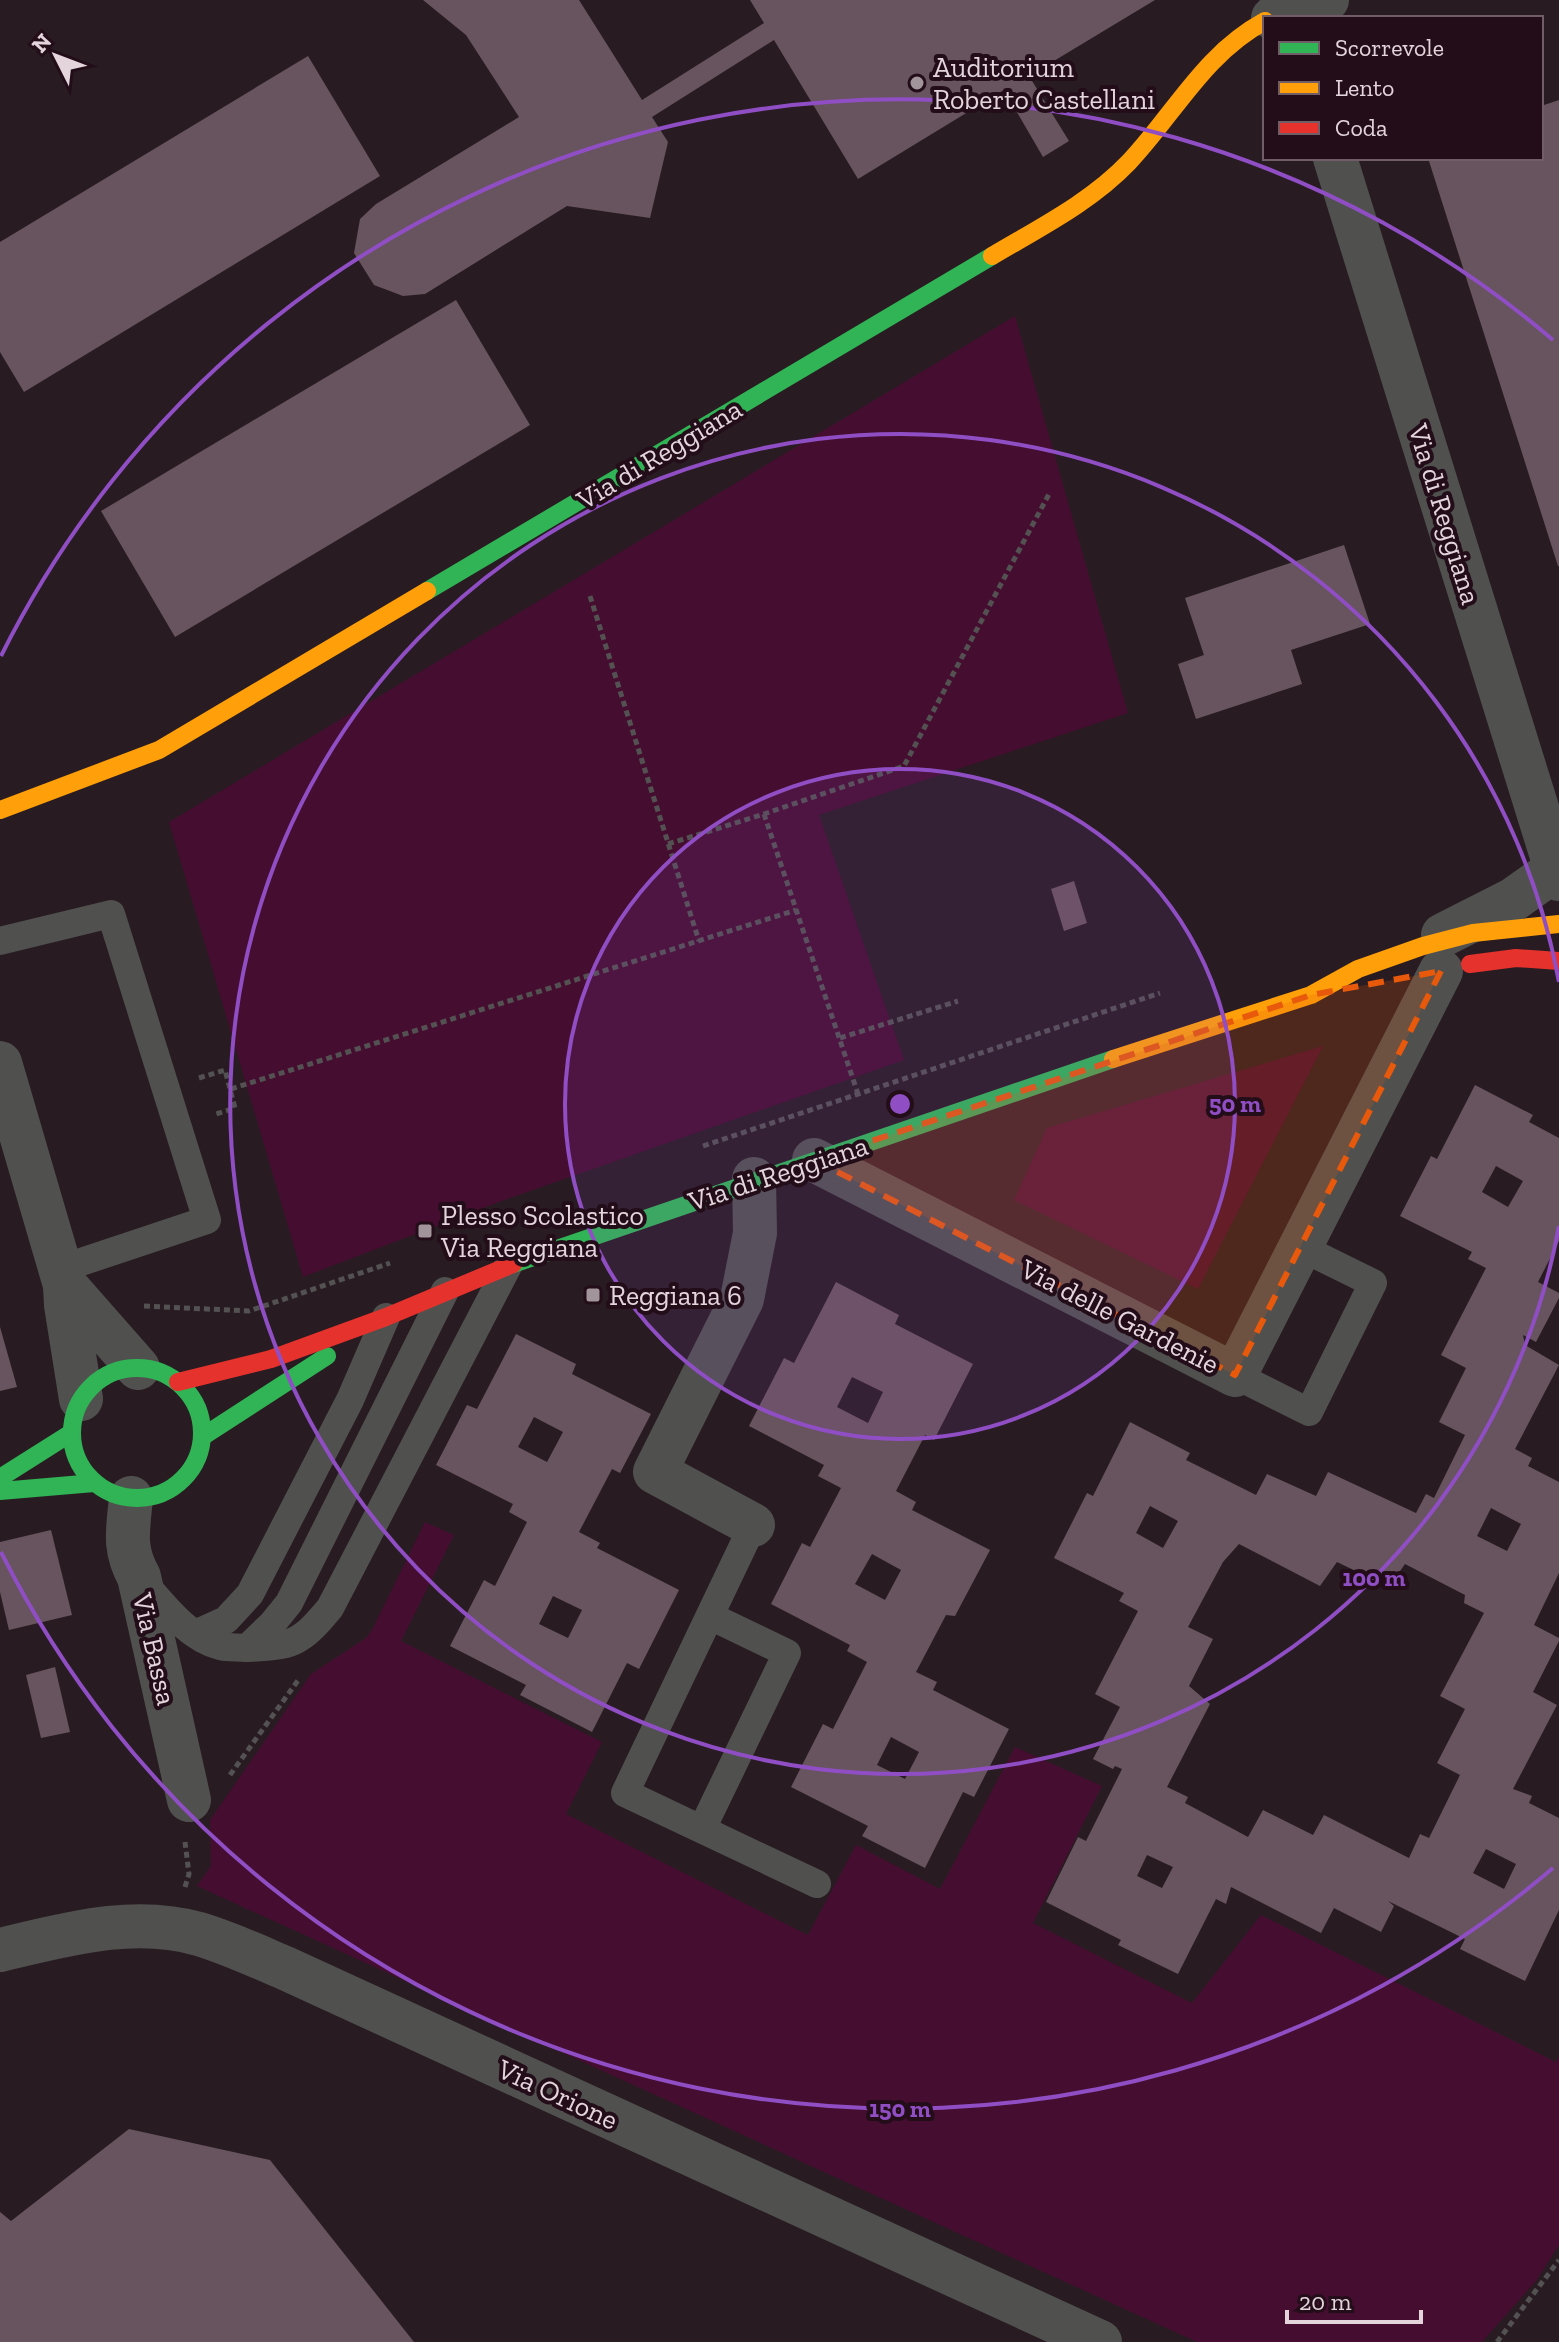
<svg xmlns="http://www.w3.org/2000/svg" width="1559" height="2342" font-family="'Zilla Slab',serif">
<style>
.green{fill:#450e30}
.building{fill:#68545e;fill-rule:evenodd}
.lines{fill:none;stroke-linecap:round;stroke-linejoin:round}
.path{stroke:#535152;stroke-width:5;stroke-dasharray:6 4;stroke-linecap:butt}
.lane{stroke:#50514f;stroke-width:28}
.street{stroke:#50514f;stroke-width:44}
.fast{stroke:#30b455;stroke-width:18}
.slow{stroke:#ff9f0a;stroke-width:18}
.jam{stroke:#e5322d;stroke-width:18}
.marked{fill:#e8590c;fill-opacity:0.2;stroke:#e8590c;stroke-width:6;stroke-dasharray:16 10;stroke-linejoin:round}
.ring{fill:none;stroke:#904ec5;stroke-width:4}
.poi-dot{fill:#a2949b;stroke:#220d19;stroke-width:3}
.labels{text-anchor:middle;stroke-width:8;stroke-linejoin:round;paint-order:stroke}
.poi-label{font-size:28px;fill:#e4d4dc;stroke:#220d19;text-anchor:start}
.street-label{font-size:28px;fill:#e4d4dc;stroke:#220d19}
.centre{fill:#904ec5;stroke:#220d19;stroke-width:4}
.ring-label{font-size:24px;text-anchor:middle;font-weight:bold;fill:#904ec5;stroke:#220d19;stroke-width:8;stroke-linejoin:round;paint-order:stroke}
</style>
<rect width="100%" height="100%" fill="#281c22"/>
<g class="green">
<path d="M1015,316L1128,713L819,815L904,1060L507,1199L303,1277L169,822Z"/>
<path d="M1323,1046L1198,1289L1014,1200L1047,1128Z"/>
<path d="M425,1522L454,1535L401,1641L602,1742L566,1814L808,1935L856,1845L940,1889L1015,1747L1102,1786L1033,1923L1192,2003L1261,1915L1556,2062L1559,2057V2245L1536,2281L1482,2342H1197L197,1886L211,1866L210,1820L311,1674L366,1638L372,1630Z"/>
</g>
<g class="building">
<path d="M423,0H579L642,100L764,23L750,0H1155L1029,76L1069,141L1043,157L1004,90L858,179L774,40L652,117L668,142L650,218L567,206L425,294L403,296L374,285L354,253L360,219L376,204L519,117L466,35Z"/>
<path d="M308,56L380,176L24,392L0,352V242Z"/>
<path d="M1559,100V566H1558L1428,158H1541V106Z"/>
<path d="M456,300L530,425L175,637L101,511Z"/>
<path d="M1344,545L1370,624L1291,650L1302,684L1196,719L1178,664L1204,655L1185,598Z"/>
<path d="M1074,881L1087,923L1064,931L1051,889Z"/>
<path d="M1475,1085L1533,1115L1529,1122L1559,1138V1241L1538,1282L1559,1293V1298L1536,1342L1523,1335L1525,1345L1559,1365L1515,1449L1532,1458L1528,1466L1559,1482V1573L1534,1625L1559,1638V1641L1533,1692L1557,1705L1513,1789L1532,1796L1529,1803L1559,1818V1910L1525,1981L1460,1949L1465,1939L1388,1901L1394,1906L1381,1932L1334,1908L1321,1933L1231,1887L1226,1904L1216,1899L1178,1974L1118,1945L1121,1940L1046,1902L1078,1837L1086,1841L1122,1769L1115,1766L1113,1769L1093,1759L1120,1707L1095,1694L1138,1611L1119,1601L1124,1593L1054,1558L1087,1493L1093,1496L1130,1422L1190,1453L1186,1460L1256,1495L1267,1474L1316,1496L1328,1472L1416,1513L1426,1494L1434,1498L1465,1435L1439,1422L1466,1368L1441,1355L1486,1268L1468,1259L1472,1252L1400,1216L1431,1156L1437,1159ZM1496,1166L1523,1181L1508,1207L1482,1192ZM1150,1506L1178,1521L1163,1548L1136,1533ZM1491,1508L1521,1524L1507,1551L1477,1536ZM1239,1544L1320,1586L1337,1562L1389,1587L1405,1564L1465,1595L1464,1603L1484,1613L1440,1696L1465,1709L1437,1763L1460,1775L1429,1838L1420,1834L1409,1858L1324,1815L1313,1835L1263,1810L1248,1837L1185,1803L1188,1797L1167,1787L1210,1704L1189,1686L1213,1639L1188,1627L1223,1562ZM1486,1849L1516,1864L1504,1889L1473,1873ZM1147,1855L1173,1867L1162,1888L1137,1876Z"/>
<path d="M836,1282L899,1315L895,1324L973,1364L934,1440L925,1435L896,1491L916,1502L912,1510L990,1550L955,1616L946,1615L916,1672L937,1682L933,1690L1009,1729L974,1797L963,1792L925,1868L862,1836L868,1826L791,1787L823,1724L833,1729L867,1662L847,1651L850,1645L771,1604L802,1543L810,1547L841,1488L818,1476L824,1465L749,1426L784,1358L794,1363ZM852,1377L883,1392L868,1423L837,1407ZM872,1554L901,1570L885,1600L855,1584ZM891,1737L919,1752L905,1779L877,1765Z"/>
<path d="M0,1327L17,1387L0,1391Z"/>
<path d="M516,1334L576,1364L572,1374L651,1414L620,1473L612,1469L579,1532L600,1543L597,1548L679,1590L639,1669L627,1663L592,1732L520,1695L526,1685L450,1646L484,1580L495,1586L527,1522L509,1512L513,1504L436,1465L467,1405L477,1409ZM534,1417L563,1432L547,1462L518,1447ZM553,1596L582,1610L568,1638L539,1624Z"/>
<path d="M51,1530L72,1615L9,1630L0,1592V1542Z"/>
<path d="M55,1667L70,1732L41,1738L26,1675Z"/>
<path d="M129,2129L270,2160L414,2342H0V2212L11,2221Z"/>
</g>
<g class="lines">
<g class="path">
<path d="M590,596L699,941"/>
<path d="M764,814L858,1094"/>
<path d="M668,844L764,814L904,766L1049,494"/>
<path d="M840,1038L958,1001"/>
<path d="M199,1078L225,1070L235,1108L213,1115"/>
<path d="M231,1089L796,910"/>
<path d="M703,1146L1160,993"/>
<path d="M144,1306L249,1311L390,1263"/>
<path d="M230,1775L299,1679"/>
<path d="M185,1887L189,1874L185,1842"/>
<path d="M1497,2342L1559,2260"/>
</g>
<g class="lane">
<path d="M0,941L111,914L207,1220L60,1269"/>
<path d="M1235,1375L1309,1412L1373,1283L1300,1247"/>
<path d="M753,1525L625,1793L817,1884"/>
<path d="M145,1584C165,1607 189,1638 220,1646C229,1648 238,1647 247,1648L272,1624L289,1603L445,1291"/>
<path d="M195,1634L226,1620L250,1594L350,1400L386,1317"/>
<path d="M247,1648C293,1646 300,1644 330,1608L508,1266"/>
<path d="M702,1829L787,1653L710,1616"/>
</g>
<g class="street">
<path d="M1273,18L1327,0"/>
<path d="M1335,158L1559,879"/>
<path d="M1443,935L1514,899L1555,870H1559"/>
<path d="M0,1063L65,1285L66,1305L81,1399"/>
<path d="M814,1160L1235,1375L1441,971"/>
<path d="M65,1285L138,1368"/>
<path d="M131,1498C128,1530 123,1548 139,1577L189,1800"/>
<path d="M753,1525L655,1472L742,1299L755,1233L754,1179"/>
<path d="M0,1950C65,1935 132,1915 199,1934C229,1943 257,1956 285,1968L1100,2342"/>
</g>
<g class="fast">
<path d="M427,591L992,256"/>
<path d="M513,1264L1113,1059"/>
<circle cx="137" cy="1433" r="65"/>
<path d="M202,1437L327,1356"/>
<path d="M0,1478L71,1433"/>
<path d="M0,1491L94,1483"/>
</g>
<g class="slow">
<path d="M992,256C1039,228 1091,202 1129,162C1175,113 1204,54 1265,21"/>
<path d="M0,810L159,750L427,591"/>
<path d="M1113,1059L1311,995L1358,969L1423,946L1473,933L1559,924"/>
</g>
<g class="jam">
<path d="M1470,964L1516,958L1559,961"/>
<path d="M178,1382L271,1359L386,1317L513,1264"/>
</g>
</g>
<path class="marked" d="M1441,971L1235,1375L814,1160L1311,995Z"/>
<circle cx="900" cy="1104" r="335" fill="#904ec5" fill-opacity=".12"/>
<g class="ring">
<circle cx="900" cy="1104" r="335"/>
<path d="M1559 1226A670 670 0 1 1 1559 982"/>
<path d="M1553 1868A1005 1005 0 0 1 1 1552M1 656A1005 1005 0 0 1 1553 340"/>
</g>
<g class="poi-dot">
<circle cx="917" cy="83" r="8"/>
<rect x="417" y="1223" width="16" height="16" rx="4"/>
<rect x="585" y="1287" width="16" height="16" rx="4"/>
</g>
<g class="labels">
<g class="poi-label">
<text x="933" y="77">Auditorium<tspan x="933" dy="32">Roberto Castellani</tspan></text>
<text x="441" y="1225">Plesso Scolastico<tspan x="441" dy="32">Via Reggiana</tspan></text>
<text x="609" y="1305">Reggiana 6</text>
</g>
<g class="street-label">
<text transform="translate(659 454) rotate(-31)" y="10">Via di Reggiana</text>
<text transform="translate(1445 514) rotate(73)" y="10">Via di Reggiana</text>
<text transform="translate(778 1173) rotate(-18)" y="10">Via di Reggiana</text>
<text transform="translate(1120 1316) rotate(27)" y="10">Via delle Gardenie</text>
<text transform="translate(155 1649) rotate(77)" y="10">Via Bassa</text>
<text transform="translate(558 2094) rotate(25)" y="10">Via Orione</text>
</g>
</g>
<circle cx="900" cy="1104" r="12" class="centre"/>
<g class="ring-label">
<text x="1235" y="1112">50 m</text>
<text x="1374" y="1586">100 m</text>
<text x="900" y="2117">150 m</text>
</g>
<rect x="1263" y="16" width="280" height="144" fill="#220d19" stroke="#705d67" stroke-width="2"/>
<rect x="1279" y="42" width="40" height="12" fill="#30b455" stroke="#705d67" stroke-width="2"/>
<text x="1335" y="56" font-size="24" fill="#e4d4dc">Scorrevole</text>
<rect x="1279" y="82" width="40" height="12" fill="#ff9f0a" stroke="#705d67" stroke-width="2"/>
<text x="1335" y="96" font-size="24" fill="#e4d4dc">Lento</text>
<rect x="1279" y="122" width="40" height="12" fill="#e5322d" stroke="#705d67" stroke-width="2"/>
<text x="1335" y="136" font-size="24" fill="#e4d4dc">Coda</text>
<g transform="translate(56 56) rotate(312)" stroke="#220d19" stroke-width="6" paint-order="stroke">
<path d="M0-6L14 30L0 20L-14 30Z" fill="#e4d4dc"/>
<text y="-12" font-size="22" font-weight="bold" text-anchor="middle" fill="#e4d4dc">N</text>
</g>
<path d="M1287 2310v12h134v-12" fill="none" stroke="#e4d4dc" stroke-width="4"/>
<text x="1299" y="2310" font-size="24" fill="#e4d4dc" stroke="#220d19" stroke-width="6" paint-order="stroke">20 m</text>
</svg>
